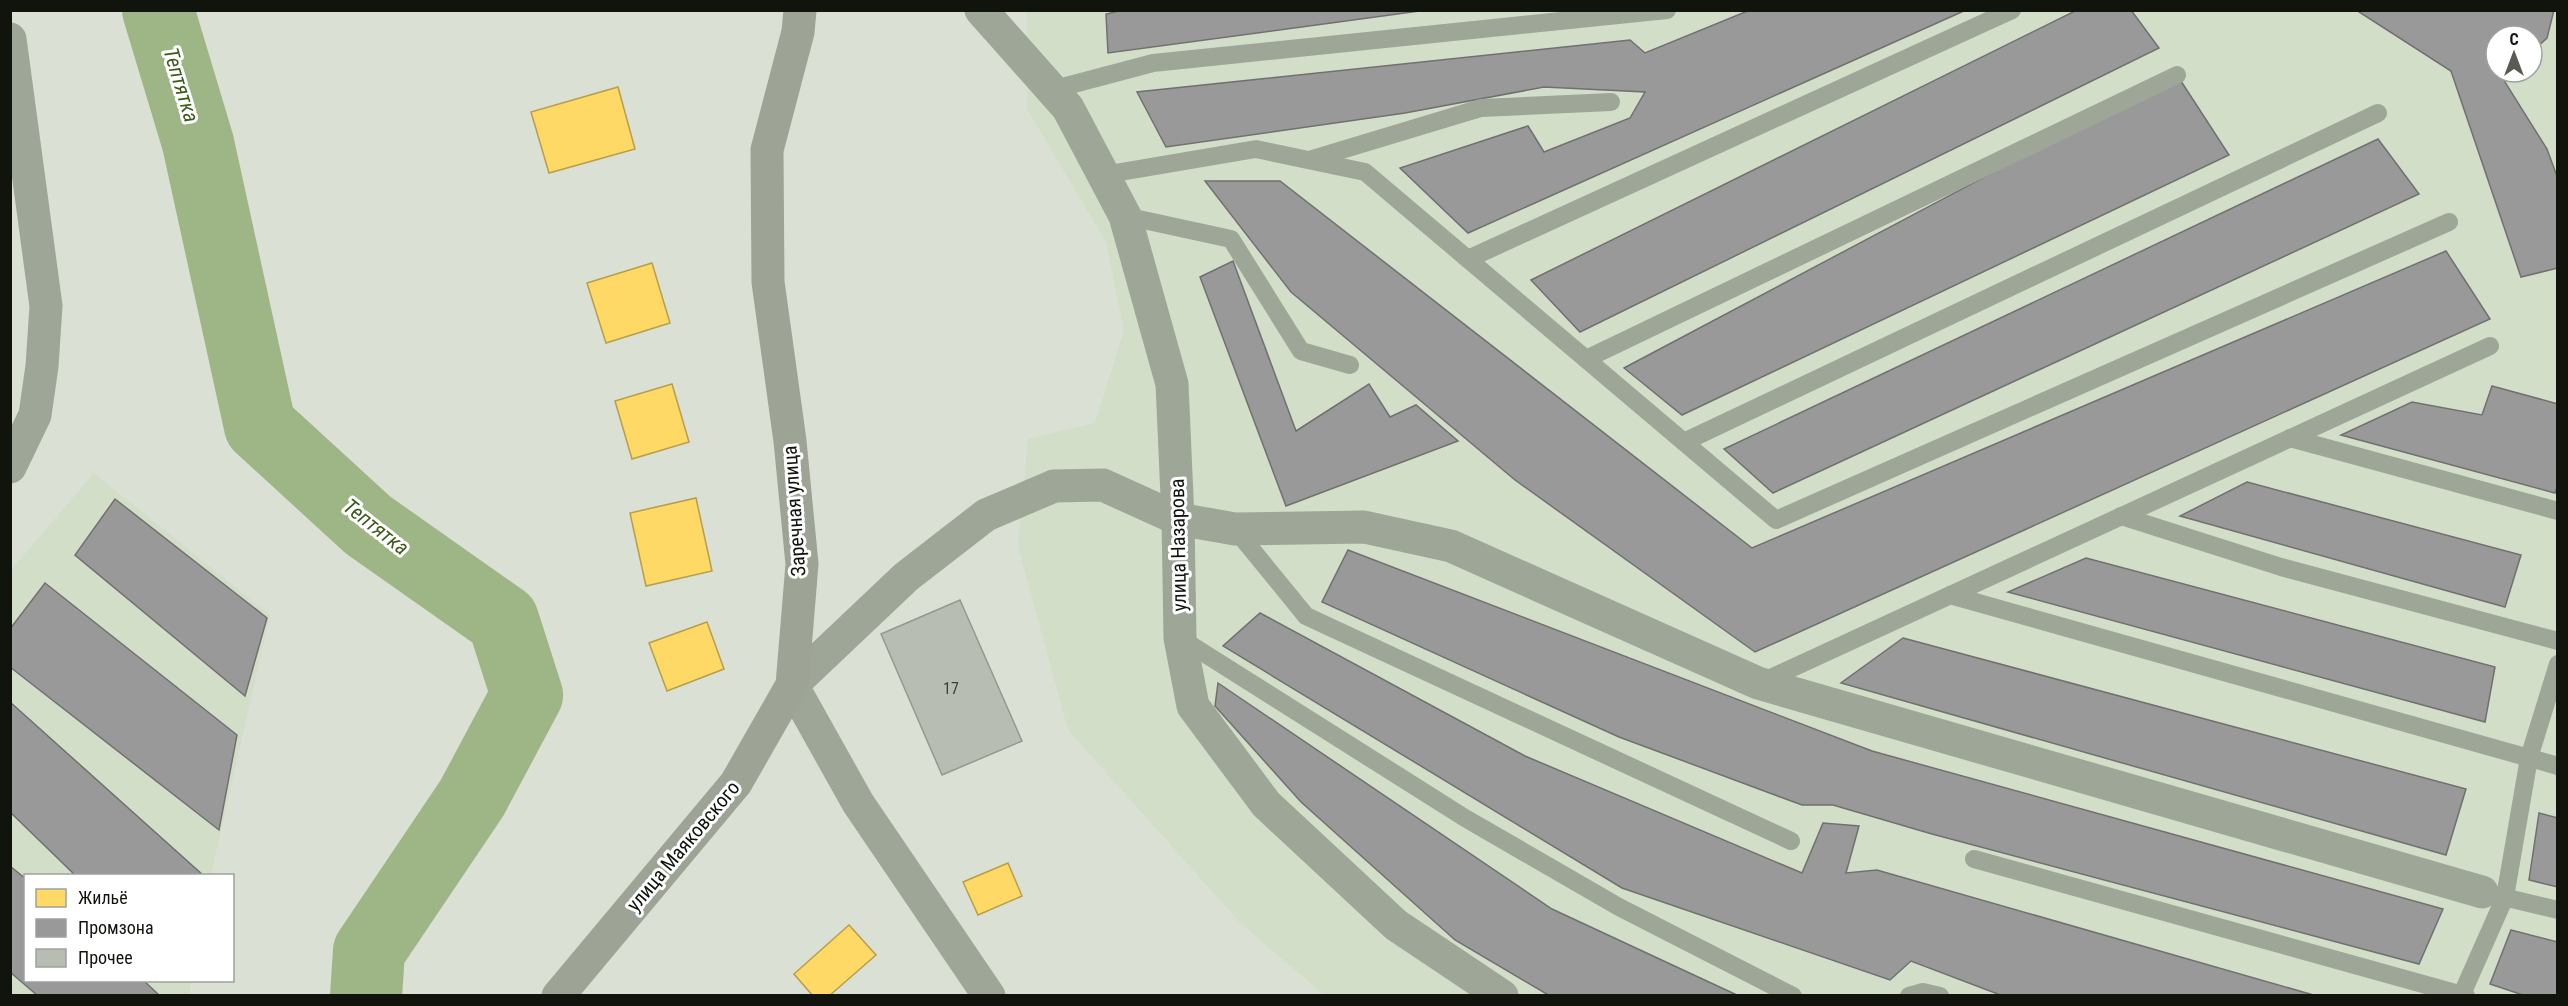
<svg xmlns="http://www.w3.org/2000/svg" width="2568" height="1006" font-family="'Roboto Condensed',sans-serif">
<style>
.built{fill:#d3dec9;fill-rule:evenodd}
.homes{fill:#ffd966;stroke:#b79e4b;stroke-width:1.5}
.industry{fill:#999;stroke:#70716f;stroke-width:1.5}
.lines{fill:none;stroke-linecap:round;stroke-linejoin:round}
.river{stroke:#9eb586;stroke-width:72}
.building{fill:#b8bdb4;stroke:#949990;stroke-width:1.5}
.service{stroke:#9ea698;stroke-width:18}
.minor{stroke:#9ea698;stroke-width:33}
.secondary{stroke:#9ea495;stroke-width:33}
.labels{text-anchor:middle;stroke-width:6;stroke-linejoin:round;paint-order:stroke}
.number-label{font-size:16px;fill:#3a3e37}
.street-label{font-size:20px;fill:#10140d;stroke:#fff}
.water-label{font-size:21px;font-style:italic;fill:#3e5a18;stroke:#fff}
</style>
<rect width="100%" height="100%" fill="#dae0d4"/>
<g class="built">
<path d="M1027,11H2557V995H1324L1241,924L1068,730L1018,546L1028,439L1095,423L1124,330L1106,242L1027,109ZM2496,36H2532V72H2496Z"/>
<path d="M94,473L270,615L211,875L26,876V980L191,981L189,995L11,996V570Z"/>
</g>
<g class="homes">
<path d="M618,87L635,149L549,173L531,112Z"/>
<path d="M652,263L670,323L606,343L587,283Z"/>
<path d="M672,384L689,442L632,459L615,401Z"/>
<path d="M696,498L712,571L646,586L630,513Z"/>
<path d="M707,622L724,669L667,691L649,643Z"/>
<path d="M1008,863L1022,896L978,915L963,882Z"/>
<path d="M849,925L876,955L829,996H813L794,974Z"/>
</g>
<g class="industry">
<path d="M1123,10H1427L1108,53L1106,14Z"/>
<path d="M1750,10H1966L1468,233L1400,168L1528,126L1544,152L1630,118L1645,92L1544,87L1405,113L1166,147L1137,92L1630,40L1645,53Z"/>
<path d="M2077,10H2131L2159,48L1580,332L1531,280Z"/>
<path d="M2356,10H2554L2547,38L2532,52V36H2496V72H2511L2503,79L2547,149L2558,179V268L2521,277L2451,71Z"/>
<path d="M2177,75L2229,155L1682,415L1624,368Z"/>
<path d="M2378,139L2419,194L1773,493L1724,449Z"/>
<path d="M1205,181H1280L1752,548L2446,251L2490,319L1755,652L1515,480L1291,292Z"/>
<path d="M1233,261L1296,431L1369,384L1390,417L1416,405L1458,441L1286,506L1200,277Z"/>
<path d="M2492,386L2558,404V485L2555,493L2341,435L2412,402L2482,415Z"/>
<path d="M2247,482L2521,555L2505,607L2180,516Z"/>
<path d="M115,499L267,618L245,696L75,555Z"/>
<path d="M1348,550L1872,751L2443,909L2419,964L1932,834L1833,805H1802L1619,737L1322,602Z"/>
<path d="M2086,558L2495,667L2485,722L2008,592Z"/>
<path d="M45,583L237,735L219,830L10,667V629Z"/>
<path d="M1260,613L1525,756L1802,873L1823,823L1859,826L1846,873L1877,870L2317,996H2003L1911,961L1890,980L1622,888L1223,646Z"/>
<path d="M1903,638L2466,789L2446,855L1841,683Z"/>
<path d="M1218,683L1552,909L1739,996H1550L1455,940L1301,802L1215,706Z"/>
<path d="M10,702L204,876H76L10,812Z"/>
<path d="M2539,813L2558,818V887L2529,880Z"/>
<path d="M10,866L26,879V980H143L160,996H38L10,972Z"/>
<path d="M2511,930L2558,942V996H2526L2490,984Z"/>
</g>
<g class="lines">
<path class="river" d="M158,10L198,143L260,426L368,525L503,620L527,695L472,798L369,951L366,996"/>
</g>
<path class="building" d="M960,600L1022,741L942,775L881,634Z"/>
<g class="lines">
<g class="service">
<path d="M1051,90L1153,63L1667,10"/>
<path d="M1312,159L1481,108L1611,102"/>
<path d="M1103,175L1256,149L1365,172L1776,520L2449,222"/>
<path d="M1125,216L1231,239L1301,351L1350,365"/>
<path d="M1468,259L2012,10"/>
<path d="M1586,359L2177,75"/>
<path d="M2290,438L2558,511"/>
<path d="M1684,442L2378,113"/>
<path d="M2121,516L2281,567L2558,641"/>
<path d="M1235,529L1306,616L1791,841"/>
<path d="M1950,595L2558,766"/>
<path d="M1180,638L1465,818L1619,907L1793,996"/>
<path d="M1760,683L2490,346"/>
<path d="M1974,859L2466,996"/>
<path d="M2495,895L2558,910"/>
<path d="M2462,994L2505,897L2529,758L2558,664"/>
<path d="M1909,996L1923,992L1940,996"/>
</g>
<g class="minor">
<path d="M981,10L1068,108L1125,216L1172,384L1178,519L1180,638L1193,706L1266,804L1396,925L1502,996"/>
<path d="M10,39L46,306L42,366L35,415L10,467"/>
<path d="M989,996L858,803L792,685L906,577L986,515L1054,486L1103,485L1178,519L1235,529L1364,527L1451,546L1758,683L2482,892"/>
</g>
<path class="secondary" d="M558,996L736,783L792,685L802,564L790,441L768,282L767,150L798,32L800,10"/>
</g>
<g class="labels">
<g class="number-label">
<text x="951" y="694">17</text>
</g>
<g class="street-label">
<text transform="translate(794 511) rotate(-94)" y="7">Заречная улица</text>
<text transform="translate(1178 545) rotate(-91)" y="7">улица Назарова</text>
<text transform="translate(683 846) rotate(-50)" y="7">улица Маяковского</text>
</g>
<g class="water-label">
<text transform="translate(181 85) rotate(73)" y="7">Тептятка</text>
<text transform="translate(376 527) rotate(38)" y="7">Тептятка</text>
</g>
</g>
<rect width="2568" height="1006" fill="none" stroke="#10140d" stroke-width="24"/>
<rect x="24" y="874" width="210" height="108" fill="#ffffff" stroke="#9fa19e" stroke-width="1.5"/>
<rect x="36" y="889" width="30" height="18" fill="#ffd966" stroke="#9fa19e" stroke-width="1.5"/>
<text x="78" y="904" font-size="18" fill="#10140d">Жильё</text>
<rect x="36" y="919" width="30" height="18" fill="#999999" stroke="#9fa19e" stroke-width="1.5"/>
<text x="78" y="934" font-size="18" fill="#10140d">Промзона</text>
<rect x="36" y="949" width="30" height="18" fill="#b8bdb4" stroke="#9fa19e" stroke-width="1.5"/>
<text x="78" y="964" font-size="18" fill="#10140d">Прочее</text>
<g transform="translate(2514 54)"><circle r="28" fill="#ffffff" stroke="#9fa19e" stroke-width="1.5"/>
<path d="M0-4.5L10 22L0 15L-10 22Z" fill="#575b53"/>
<text y="-9" font-size="16" font-weight="bold" text-anchor="middle" fill="#10140d">С</text>
</g>
</svg>
